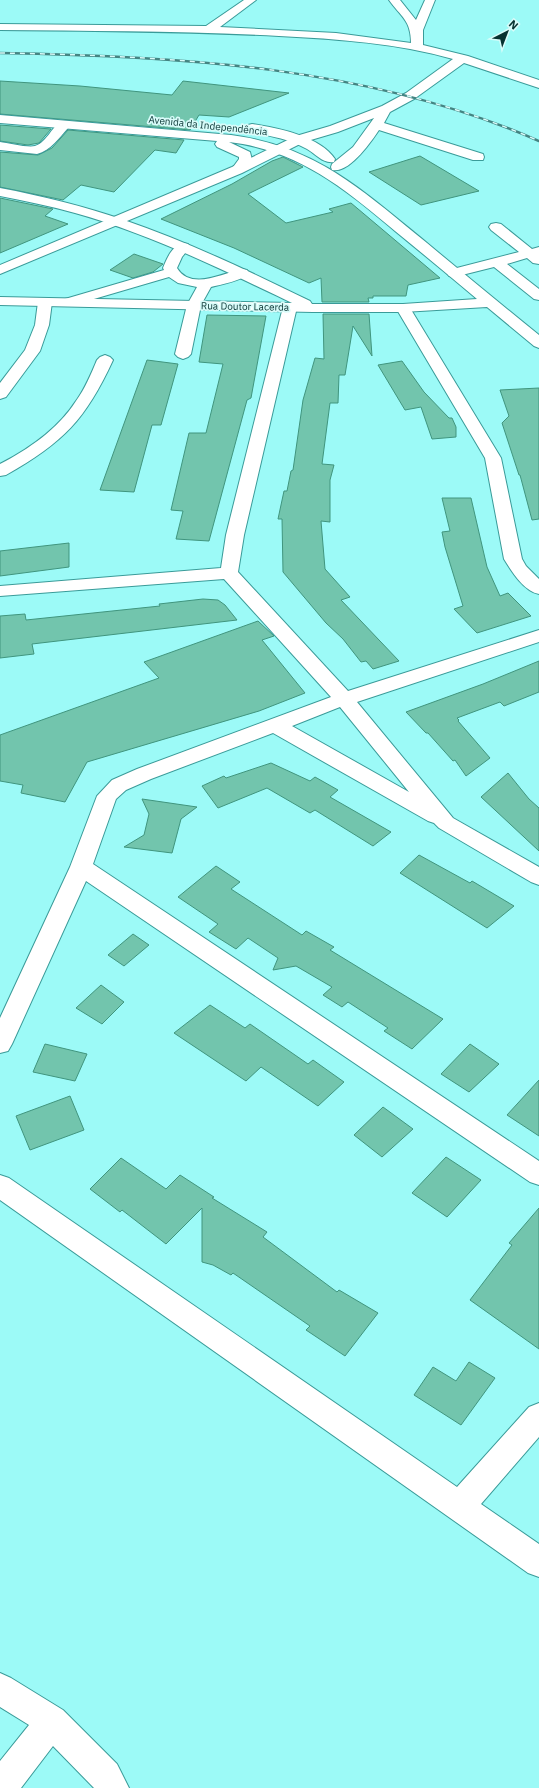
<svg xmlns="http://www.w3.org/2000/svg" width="539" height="1788" font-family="'IBM Plex Sans',sans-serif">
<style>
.building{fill:#72c5ad;stroke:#40957e}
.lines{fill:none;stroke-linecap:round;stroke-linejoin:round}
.minor-casing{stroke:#3a9b99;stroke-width:2}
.major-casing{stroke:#3a9b99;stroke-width:2}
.minor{fill:#fff;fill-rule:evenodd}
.major{fill:#fff;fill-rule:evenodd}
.rail-casing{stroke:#448482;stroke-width:2.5}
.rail{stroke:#d9fcfa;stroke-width:1.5;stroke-dasharray:5;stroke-linecap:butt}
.labels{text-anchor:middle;stroke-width:3.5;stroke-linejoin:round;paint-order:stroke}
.far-street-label{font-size:10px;fill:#073231;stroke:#d9fcfa}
</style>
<rect width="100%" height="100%" fill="#9cfaf7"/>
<g class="building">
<path d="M0,81L80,86L172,95L183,81L289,93L229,117L199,115L190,130L0,114Z"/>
<path d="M0,125L51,129L39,143L28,145L0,141Z"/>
<path d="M68,130L184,140L176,153L155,150L114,192L81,185L63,200L0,187V152L38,155L52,148Z"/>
<path d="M420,156L479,191L421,205L369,172Z"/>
<path d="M283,157L303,167L248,194L286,223L333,212L329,209L351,203L440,278L408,285L406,296H373V298H368L369,302H322L321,278L309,283L234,248L161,219L232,184L272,161Z"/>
<path d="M0,198L53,209L45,216L68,224L0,253Z"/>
<path d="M134,254L163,264L153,272L133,278L110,270Z"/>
<path d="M323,314H369L372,356L353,326L345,375H339L338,403H330L322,464L334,465L330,480V522L321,521L325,569L350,597L341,600L399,661L373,669L366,661L361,662L343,639L326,623L283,572L282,519H278L284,491H287L291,471L293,470L303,400L315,358L324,359Z"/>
<path d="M207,315L266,316L251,398L247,400L209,541L176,539L183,511L171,510L189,433H206L223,364L199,362Z"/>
<path d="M147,360L178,364L161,425H152L134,492L100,490Z"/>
<path d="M402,361L424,392L449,418H452L456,427V437L432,439L421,407L405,410L378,365Z"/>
<path d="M539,388V519L532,520L520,475H519L502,423L509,416L500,390Z"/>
<path d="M442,498H471L487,567L500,596L508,593L531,616L477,633L454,609L463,606L445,547L442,532L450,531Z"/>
<path d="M69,543V567L0,576V551Z"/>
<path d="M203,599L218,600L225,605L237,620L32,644L34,654L0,658V616L25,614L26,620L160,606L159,604Z"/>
<path d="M258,621L274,636L262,640L305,693L259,711L87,762L65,802L21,793L23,785L0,781V735L159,678L144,662Z"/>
<path d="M539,661V692L504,706L500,702L457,718L459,720L458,721L490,758L466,776L455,760L453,761L428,733H426L406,712L483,684Z"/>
<path d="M271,763L310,781L315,777L338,790L330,797L391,832L373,846L315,810L310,813L267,788L218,808L202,786L224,776L226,778Z"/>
<path d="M508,773L529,799L539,808V851L481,797Z"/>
<path d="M142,799L197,807L181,819L172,853L124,847L144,835L149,814Z"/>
<path d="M419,855L470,883L472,881L514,906L487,928L400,873Z"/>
<path d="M216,866L240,882L231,889L302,935L306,931L334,947L330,950L443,1019L412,1049L384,1031L388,1028L348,1002L342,1007L323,995L332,987L296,966L273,970L278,958L248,938L236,949L209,932L218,924L178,897Z"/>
<path d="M133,934L149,945L124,966L108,955Z"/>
<path d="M101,985L124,1002L102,1024L76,1008Z"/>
<path d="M210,1005L245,1028L250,1024L308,1064L313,1060L344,1082L318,1106L261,1067L246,1081L174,1033Z"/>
<path d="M45,1044L87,1054L75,1081L33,1072Z"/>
<path d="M470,1044L499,1064L469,1092L441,1074Z"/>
<path d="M539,1080V1136L507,1115Z"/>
<path d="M70,1096L84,1130L30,1150L16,1116Z"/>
<path d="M383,1107L413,1129L382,1157L354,1135Z"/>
<path d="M446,1157L481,1180L447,1217L412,1193Z"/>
<path d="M121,1158L166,1189L180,1175L214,1197L212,1198L267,1232L263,1237L337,1292L339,1290L378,1313L345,1356L306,1330L310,1326L233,1273L231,1275L213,1265L202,1262V1208L166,1244L122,1210L120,1212L90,1189Z"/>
<path d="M539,1208V1349L470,1300L512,1245L509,1243Z"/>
<path d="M469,1362L495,1378L461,1425L414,1395L433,1367L456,1381Z"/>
</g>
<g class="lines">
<g class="minor-casing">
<g id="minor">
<path d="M244,0H256L220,27L336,33L411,43C411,20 401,17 389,0H400L416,20L425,0H435L423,30V45L468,56L539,80V88L464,63L414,99L390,112L384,123L483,154L484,157L483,160H473L379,130C371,142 349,174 332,170L331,167L332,164L353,147L374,118L338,132L304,142L242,173L0,274V265L232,167L296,136L330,126L382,106L406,93L453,59C396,43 338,39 279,36C186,31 93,31 0,30V24L206,26Z"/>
<path d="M64,121L68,122L70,125L68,128C59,138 51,150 37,154L0,150V142C8,143 28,148 35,146C48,142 52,124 64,121Z"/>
<path d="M496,223L501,224L532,249L539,247V264L533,263L527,258L507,264L539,289V300L534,299L494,267L454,277L449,276L447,273L449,270L519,252L491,230L489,227L491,224Z"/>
<path d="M183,243L188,244L190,247L182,257L177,268C191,291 223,273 242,269L247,270L249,273C244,280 220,285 211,287L201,305L191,354L188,357L183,359L178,357L175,354L187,305L197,287L178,283L169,277L70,306L65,305L63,302L65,299L164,270L163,268C167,258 172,246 183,243Z"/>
<path d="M45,298L50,299L52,302L49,325L40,351L6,397L0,399V383L25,350L35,325L38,302L40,299Z"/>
<path d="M290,303L295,304L297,307L244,535L238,572L348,691L539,630V642L357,702L453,818L539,867V885L531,882L439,828L434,823L428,821L273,733L151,779L126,790L116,799L93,864L539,1161V1185L530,1182L86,881L12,1044L8,1051L0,1053V1018L70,867L97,796L112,780L137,769L331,697L224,579L0,596V586L221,568L226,535L283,307L285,304ZM340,707L409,792L292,726Z"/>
<path d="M403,304L408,305L410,308L501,458L522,559L526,566L539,579V594C524,591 512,572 504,559L485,458L396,308L398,305Z"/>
<path d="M105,355L110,357L113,360C86,419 63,443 6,475L0,476V464C29,449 58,429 76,401C85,389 91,374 97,360L100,357Z"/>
<path d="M0,1175L9,1178L457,1487L529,1407L539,1403V1437L481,1504L539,1544V1577L528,1573L0,1200Z"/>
<path d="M0,1673L11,1678L63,1710L117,1764L129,1788H94L53,1746L21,1788H0V1761L29,1725L0,1707Z"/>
</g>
</g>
<g class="major-casing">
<g id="major">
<path d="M0,115L231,135C316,146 363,191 427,243C464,274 502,305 539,335V348L534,346L487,307L403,312H313L0,305V297L292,303C221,269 150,234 75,213C50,206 25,201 0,196V188C42,196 83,206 124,220C188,242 249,271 310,301L312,304H403L477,299C450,276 423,254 395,231C344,188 298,150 229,142L250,152L252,160C247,167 242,175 232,173L231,170L239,159V157L217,147L215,144L217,141L0,123Z"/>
<path d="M252,124C277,128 320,136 335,159L334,162C323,164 316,154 307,149C288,138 268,136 248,131L246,128L248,125Z"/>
</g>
</g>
<use href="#minor" class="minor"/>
<use href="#major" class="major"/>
<g class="rail-casing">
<path id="rail" d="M0,53C181,56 371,67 539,141"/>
</g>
<use href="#rail" class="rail"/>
</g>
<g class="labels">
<g class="far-street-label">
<text transform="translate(208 125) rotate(6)" y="4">Avenida da Independência</text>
<text transform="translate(245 306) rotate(1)" y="4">Rua Doutor Lacerda</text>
</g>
</g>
<g transform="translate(507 32) rotate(42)" stroke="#d9fcfa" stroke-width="3" paint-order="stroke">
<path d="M0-3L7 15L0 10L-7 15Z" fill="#073231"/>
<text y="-6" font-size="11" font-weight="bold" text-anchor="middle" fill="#073231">N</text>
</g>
</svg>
